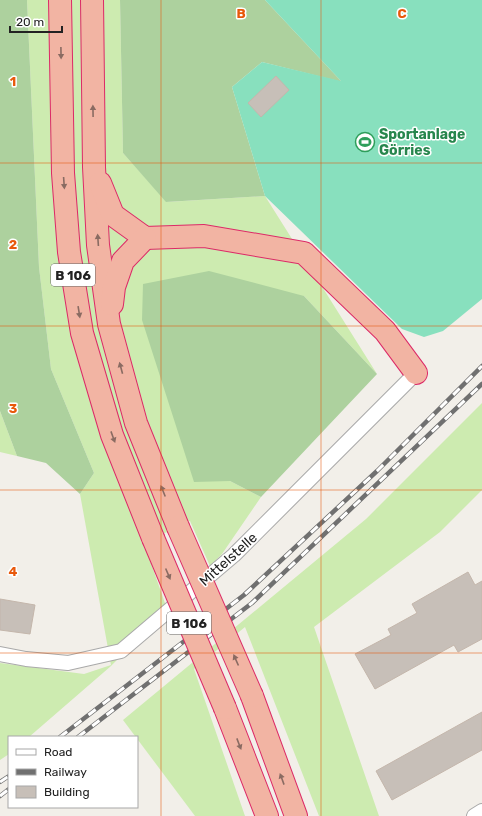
<svg xmlns="http://www.w3.org/2000/svg" width="482" height="816" font-family="Rubik,sans-serif">
<style>
.grass{fill:#cdebb0}
.forest{fill:#add19e}
.pitch{fill:#88e0be}
.building{fill:#c7bfb8;stroke:#c4b6ab}
.lines{fill:none;stroke-linecap:round;stroke-linejoin:round}
.minor-casing{stroke:#a9a9a9;stroke-width:16}
.trunk-casing{stroke:#dc2a67;stroke-width:24}
.minor{stroke:#fff;stroke-width:14}
.trunk{stroke:#f2b4a3;stroke-width:22}
.rail-casing{stroke:#707070;stroke-width:4.5}
.rail{stroke:#fff;stroke-width:3;stroke-dasharray:9;stroke-linecap:butt}
.trunk-bridge-casing{stroke:#dc2a67;stroke-width:24;stroke-linecap:butt}
.trunk-bridge{stroke:#f2b4a3;stroke-width:22}
.oneway{fill:#8a6b62}
.grid{fill:none;stroke:#e8590c;stroke-width:1;stroke-opacity:0.55}
.labels{text-anchor:middle;stroke-width:3;stroke-linejoin:round;paint-order:stroke}
.shield{fill:#fff;stroke:#646464;stroke-width:1}
.shield-label{font-size:13px;font-weight:bold;fill:#222}
.leisure-label{font-size:14px;font-weight:bold;fill:#27864d;stroke:#fff;text-anchor:start}
.street-label{font-size:14px;fill:#222;stroke:#fff}
.grid-label{font-size:13px;text-anchor:middle;font-weight:bold;fill:#e8590c;stroke:#fff;stroke-width:3;stroke-linejoin:round;paint-order:stroke}
</style>
<rect width="100%" height="100%" fill="#f2efe9"/>
<g class="grass">
<path d="M27,0H120L123,153L167,202L265,196L377,374L304,296L194,481H230L261,497L222,554L210,566L190,521L144,543L167,609L111,666L29,737H9V754L0,760V663L84,674L111,665L80,494L94,473L51,369L39,267Z"/>
<path d="M482,403V490L440,532L314,627L379,816H319L245,627L194,669L245,816H195L123,720L366,519Z"/>
<path d="M0,411L17,456L0,452Z"/>
</g>
<g class="forest">
<path d="M0,0H27L39,267L51,369L94,473L80,494L46,463L17,456L0,411Z"/>
<path d="M120,0H265L342,82L262,62L232,87L265,196L166,202L123,153Z"/>
<path d="M209,271L304,296L377,374L261,497L230,481L194,482L142,320L143,284Z"/>
</g>
<path class="pitch" d="M265,0H482V299L443,331L424,337L402,329L265,196L232,87L262,62L341,81Z"/>
<g class="building">
<path d="M276,76L289,90L261,117L248,103Z"/>
<path d="M468,572L475,585L482,581V639L458,652L454,645L375,689L355,654L391,635L388,629L417,613L412,604Z"/>
<path d="M0,599L35,605L30,634L0,630Z"/>
<path d="M482,712V750L392,800L376,771Z"/>
</g>
<g class="lines">
<g class="minor-casing">
<g id="minor">
<path d="M0,654L26,659L68,663L121,651L234,555L416,373"/>
<path d="M474,816L482,811"/>
</g>
</g>
<g class="trunk-casing">
<g id="trunk">
<path d="M60,0L63,173L69,252L82,333L112,435L153,538"/>
<path d="M92,0L94,167L98,245L109,324L136,423L178,527"/>
<path d="M100,183L113,215L145,238L204,236L304,253L385,331L416,373"/>
<path d="M112,304L114,287L123,261L145,238"/>
<path d="M252,696L296,816"/>
<path d="M225,708L267,816"/>
</g>
</g>
<use href="#minor" class="minor"/>
<use href="#trunk" class="trunk"/>
<g class="rail-casing">
<g id="rail">
<path d="M60,737L244,595L377,471L482,366"/>
<path d="M78,737L252,603L482,384"/>
<path d="M0,782L9,776"/>
<path d="M0,796L9,789"/>
</g>
</g>
<use href="#rail" class="rail"/>
<g class="trunk-bridge-casing">
<g id="trunk-bridge">
<path d="M178,527L252,696"/>
<path d="M153,538L225,708"/>
</g>
</g>
<use href="#trunk-bridge" class="trunk-bridge"/>
</g>
<defs><path id="oneway-solid" d="M-6-.8H1V-3.2L6.5 0L1 3.2V.8H-6Z"/></defs>
<g class="oneway">
<use href="#oneway-solid" transform="translate(61 53) rotate(89)"/>
<use href="#oneway-solid" transform="translate(93 111) rotate(-91)"/>
<use href="#oneway-solid" transform="translate(64 183) rotate(86)"/>
<use href="#oneway-solid" transform="translate(98 240) rotate(-94)"/>
<use href="#oneway-solid" transform="translate(79 312) rotate(81)"/>
<use href="#oneway-solid" transform="translate(121 368) rotate(-105)"/>
<use href="#oneway-solid" transform="translate(113 437) rotate(70)"/>
<use href="#oneway-solid" transform="translate(163 491) rotate(-112)"/>
<use href="#oneway-solid" transform="translate(168 574) rotate(67)"/>
<use href="#oneway-solid" transform="translate(236 660) rotate(-114)"/>
<use href="#oneway-solid" transform="translate(239 744) rotate(69)"/>
<use href="#oneway-solid" transform="translate(282 779) rotate(-110)"/>
</g>
<path class="grid" d="M161,0V816M321,0V816M0,163H482M0,326H482M0,490H482M0,653H482"/>
<defs>
<g id="stadium-ring" transform="scale(1)"><circle r="9.5" fill="#fff" stroke="#2e9e5b" stroke-width="1.5"/><path d="M0-5a6.5 5 0 1 0 0 10a6.5 5 0 1 0 0-10ZM-3.5-1.8h7v3.6h-7Z" fill="#2e9e5b"/></g>
</defs>
<g fill-rule="evenodd">
<use href="#stadium-ring" x="365" y="142"/>
</g>
<g class="labels">
<g class="shield">
<rect x="51" y="264" width="44" height="22" rx="3"/>
<rect x="167" y="612" width="44" height="22" rx="3"/>
</g>
<g class="shield-label">
<text x="73" y="280">B 106</text>
<text x="189" y="628">B 106</text>
</g>
<g class="leisure-label">
<text x="379" y="139">Sportanlage<tspan x="379" dy="16">Görries</tspan></text>
</g>
<g class="street-label">
<text transform="translate(228 559) rotate(-42)" y="5">Mittelstelle</text>
</g>
</g>
<g class="grid-label">
<text x="241" y="18">B</text>
<text x="402" y="18">C</text>
<text x="13" y="86">1</text>
<text x="13" y="249">2</text>
<text x="13" y="413">3</text>
<text x="13" y="576">4</text>
</g>
<rect x="8" y="736" width="130" height="72" fill="#ffffff" stroke="#a7a7a7"/>
<rect x="16" y="749" width="20" height="6" fill="#ffffff" stroke="#a7a7a7"/>
<text x="44" y="756" font-size="12" fill="#222222">Road</text>
<rect x="16" y="769" width="20" height="6" fill="#707070" stroke="#a7a7a7"/>
<text x="44" y="776" font-size="12" fill="#222222">Railway</text>
<rect x="16" y="786" width="20" height="12" fill="#c7bfb8" stroke="#a7a7a7"/>
<text x="44" y="796" font-size="12" fill="#222222">Building</text>
<path d="M10 26v6h52v-6" fill="none" stroke="#222222" stroke-width="2"/>
<text x="16" y="26" font-size="12" fill="#222222" stroke="#ffffff" stroke-width="3" paint-order="stroke">20 m</text>
</svg>
